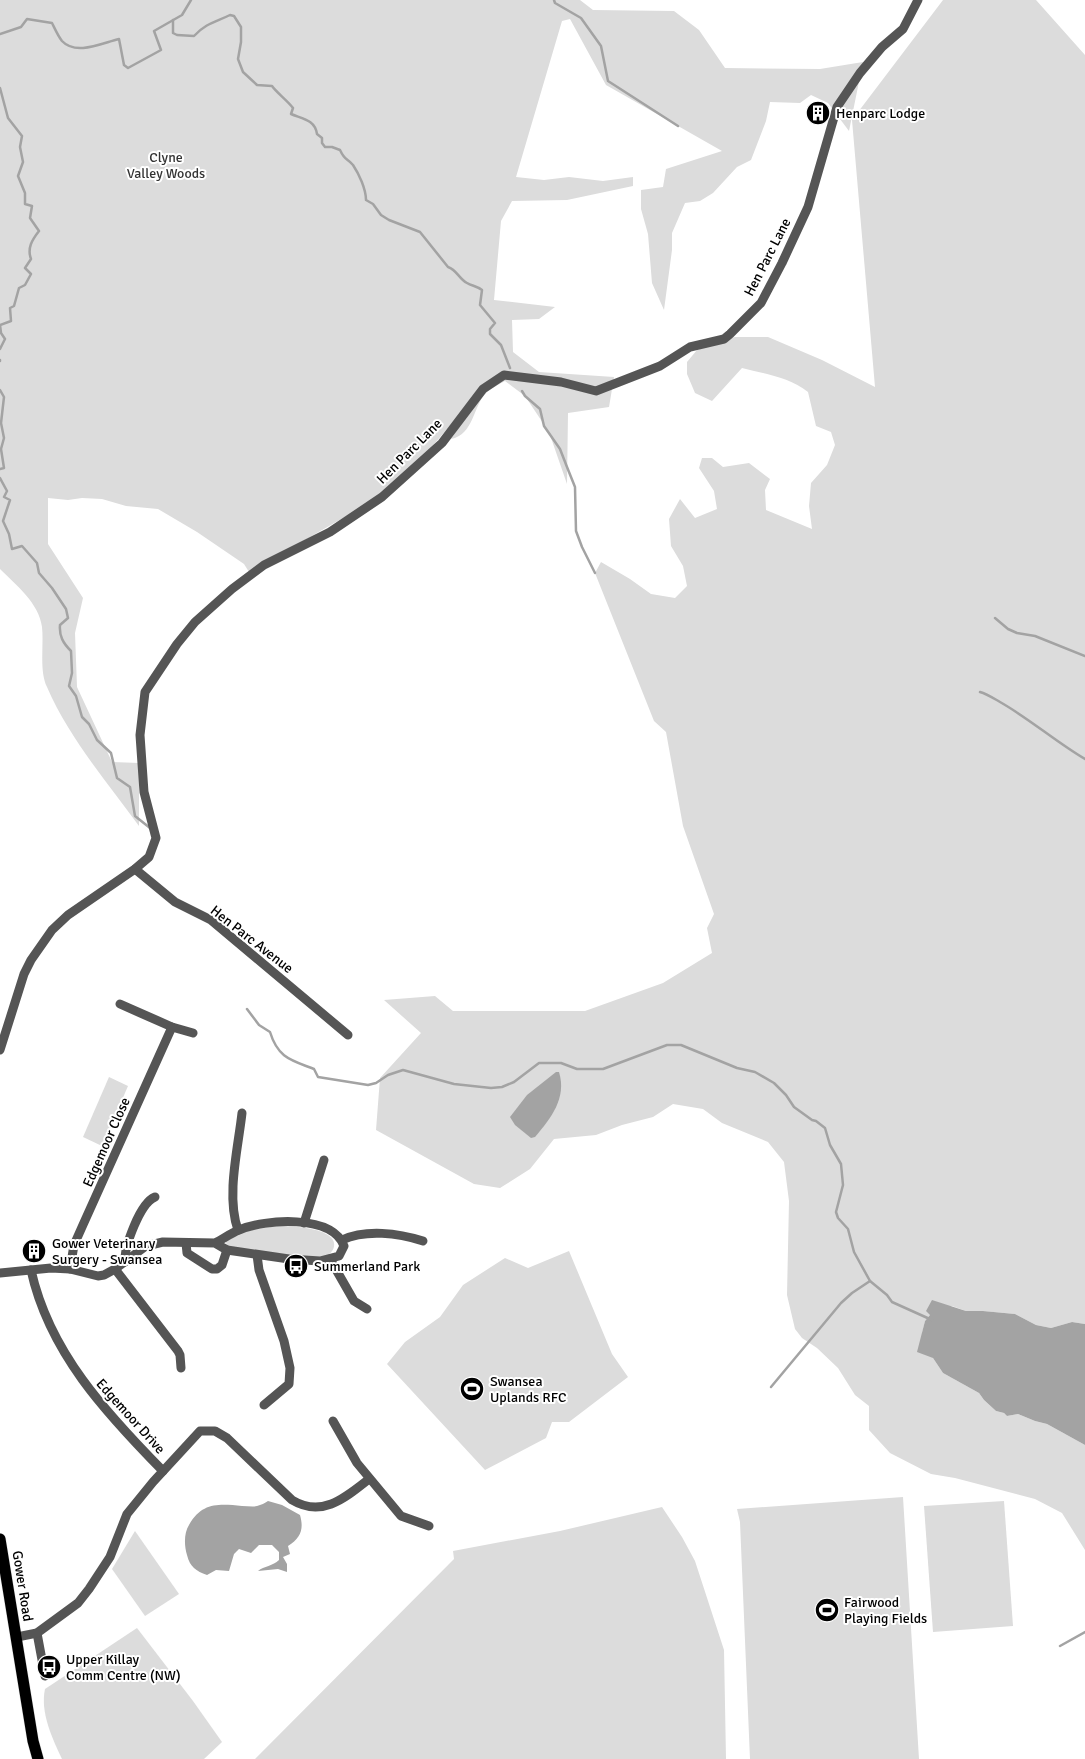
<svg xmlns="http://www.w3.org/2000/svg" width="1085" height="1759" font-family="Signika,sans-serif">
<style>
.green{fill:#dcdcdc}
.water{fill:#a3a3a3}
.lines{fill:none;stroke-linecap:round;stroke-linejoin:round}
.stream{stroke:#a3a3a3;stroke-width:2.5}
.major-casing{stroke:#dbdbdb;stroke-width:12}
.minor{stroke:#555;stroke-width:9}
.major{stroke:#000;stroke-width:11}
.labels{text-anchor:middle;stroke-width:4;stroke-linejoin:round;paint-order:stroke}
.poi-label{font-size:14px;fill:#000;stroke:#fff;text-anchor:start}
.park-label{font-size:14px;fill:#333;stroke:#fff}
.street-label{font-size:14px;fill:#000;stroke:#fff}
</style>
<rect width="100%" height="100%" fill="#fff"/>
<g class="green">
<path d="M0,0H580L593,10L674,11L699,30L725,68L820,69L863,62L849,131L828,103L811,95L800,103L770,102L766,121L751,160L737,167L713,193L700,201L685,203L672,233V250L664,310L652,283L648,234L641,209V190L663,187L666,169L722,151L606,85L570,19L562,21L516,177L544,180L569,177L603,181L633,177V186L567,200L512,201L501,221L494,300L555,307L539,319L512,320L513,352L539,372L614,377L609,407L568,413L567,484L549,432L525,396L505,381C499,384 492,388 487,392C473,405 474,435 451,439L467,415L465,408L429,450L369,503L249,572L244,564L197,532L158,509L126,506L102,499L82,498L68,500L48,498V544L83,598L75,633L77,687L112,762L139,763V826C107,782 69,738 47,687C39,671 44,645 42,627C39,603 16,585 0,569Z"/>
<path d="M943,0H1036L1085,55V1324L1072,1322L1051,1328L1036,1325L1015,1314L983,1311H966L952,1306L931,1314L925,1321L922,1333L933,1358L943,1373L979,1393L984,1400L996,1411L1004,1413L1007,1416L1018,1414L1035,1421L1047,1424L1085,1445V1550L1062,1513L1035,1499L955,1478L931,1474L890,1453L869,1430V1406L855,1395L838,1368L817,1348L802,1338L795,1329L787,1295L789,1201L784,1162L768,1142L722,1123L703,1109L673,1104L653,1117L622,1125L596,1135L554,1139L530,1169L500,1188L474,1184L376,1130L380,1078L421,1033L384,1000L435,996L453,1011H585L663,983L712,953L707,928L714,914L683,826L666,732L654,721L595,573L601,562L630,579L651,594L675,598L687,586L683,566L671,546L669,519L680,499L695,518L717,509L714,491L699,468L702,458H712L723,467L749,463L770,479L765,490L766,510L812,529L809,506L811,483L827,465L835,445L831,432L816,426L808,392C789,377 765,374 742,368L712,401L695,393L687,374V362L697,350L735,337H768L822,360L875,387L852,120Z"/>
<path d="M109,1077L128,1086L102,1146L83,1137Z"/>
<path d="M277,1226C292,1226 315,1227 328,1235C339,1242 334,1254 323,1257C319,1258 314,1258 311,1258L229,1247L226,1243V1241L240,1232Z"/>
<path d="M569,1251L612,1354L628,1377L569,1422H552L546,1438L485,1470L387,1364L405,1342L440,1317L463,1285L505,1258L528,1268Z"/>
<path d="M903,1497L919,1759H750L740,1522L737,1509Z"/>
<path d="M1004,1501L1013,1626L933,1632L924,1506Z"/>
<path d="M662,1507L682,1537L695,1561L724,1650L726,1759H255L454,1559L453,1551L560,1531Z"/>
<path d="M135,1531L179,1594L145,1616L112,1569Z"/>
<path d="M137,1628L193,1701L222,1742L204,1759H62C52,1738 40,1712 45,1689Z"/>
</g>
<g class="water">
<path d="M556,1072H559C567,1098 551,1118 535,1137L531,1138L515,1125L510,1117L527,1095Z"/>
<path d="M932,1300L966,1311H983L1015,1314L1036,1325L1051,1328L1072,1322L1085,1324V1445L1047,1424L1035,1421L1018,1414L1007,1416L1004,1413L996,1411L984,1400L979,1393L943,1373L933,1358L917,1352L925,1321L930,1315L926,1311Z"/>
<path d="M268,1501L282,1505L300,1515C304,1529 301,1538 288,1546L290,1554L283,1557L287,1564V1572L278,1569L258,1571C264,1566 273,1566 279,1560V1552L272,1545H259L251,1553L239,1549L234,1554L229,1571L216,1570L207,1575C196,1571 190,1567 187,1555C184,1545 184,1533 189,1525C202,1502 219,1504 242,1506C247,1506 253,1507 257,1506C261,1505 265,1503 268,1501Z"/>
</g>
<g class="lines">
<g class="stream">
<path d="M554,0L555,3L581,18L601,46L608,81L678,126"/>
<path d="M173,20V33L177,35L194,36C206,23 216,22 230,15L234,16L241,27V42L238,59L243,72L257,85L272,86C276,92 288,101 293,108L291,114C303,119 315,120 317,134L322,138V143L325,147H332L340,150C345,161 347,158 353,165C359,174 366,189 366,200L373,204L381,215L389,220L420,232L448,267C457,270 459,279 467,283C472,286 477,286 482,290L480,305L495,323L490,329V334L501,345L510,368"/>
<path d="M0,34L21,27L27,19L52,23C55,29 58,36 62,41C76,56 102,43 119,39L124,65L128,68L161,50L154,31L182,15L191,0"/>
<path d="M0,88L8,118L22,136L20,147L23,162L18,176L25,193V204L32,206L30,218L39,231C32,240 27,248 31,259L25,268L31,274L25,285L19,288L14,306L10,308L11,321L0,325L1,333L5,339L0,349"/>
<path d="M0,360V361"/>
<path d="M0,390L4,397L1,423L4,438L1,449L4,468L0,469"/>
<path d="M522,391L525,396L540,409L544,426L560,449L567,467L575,487L576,531L582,547L595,573"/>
<path d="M0,478L7,491L4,497L10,500L3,521L9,534L12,549L22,546L37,563L39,573L52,588L66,609L68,618L60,625C59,636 63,643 71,651L72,673L69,686L76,696L82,717L89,724L97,740L111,753L117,778L130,787L135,816L150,828"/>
<path d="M995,618L1008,629L1017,633L1035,636L1085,656"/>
<path d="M980,692C987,694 993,698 1000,702C1030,719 1056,742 1085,759"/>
<path d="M247,1009L259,1025L270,1032C278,1058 291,1060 314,1069L318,1077L368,1085L376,1083L388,1075L403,1070L454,1084L491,1088L502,1087L514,1082L539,1063H561L577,1069H603L667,1045H681L737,1068L755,1072L774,1083L786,1095L794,1107L812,1120L816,1121L825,1128L830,1145L841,1164L843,1185L836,1212L838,1218L848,1229L854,1252L870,1281L887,1295L892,1302L932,1320"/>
<path d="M771,1387L841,1303L852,1293L870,1281"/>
<path d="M1060,1646L1085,1632"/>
</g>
<g class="major-casing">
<path id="major" d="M0,1539L33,1741L38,1759"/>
</g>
<g class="minor">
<path d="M135,869L175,902L211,920L348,1035"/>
<path d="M120,1004L172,1027L193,1033"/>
<path d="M0,1050L24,974L31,960L52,930L68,915L135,869L149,857L156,838L144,792L140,735L145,692L177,644L195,622L232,589L264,565L330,532L382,497L442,443L483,389L504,375L561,382L596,391L660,366L690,347L724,339L730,334L761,303L782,263L808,207L837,107L860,73L882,47L903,29L918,0"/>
<path d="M304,1223L324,1160"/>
<path d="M238,1230C226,1196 238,1149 242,1113"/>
<path d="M342,1240C366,1229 398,1233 423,1241"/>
<path d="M186,1243L187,1253L212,1269H217L222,1265L227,1250"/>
<path d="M257,1255L259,1270L284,1341L290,1368L289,1384L264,1405"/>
<path d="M330,1259L354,1301L367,1309"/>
<path d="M125,1262C124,1247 140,1203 155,1197"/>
<path d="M70,1269L74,1245L82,1227L172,1027"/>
<path d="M115,1269L178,1351L180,1355L181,1368"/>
<path d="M31,1270C49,1352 106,1413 163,1471"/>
<path d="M0,1273L51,1268L70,1269L98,1276L104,1275L115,1269L146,1246L163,1242L215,1243L227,1250L289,1259L320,1261L339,1256L344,1246C332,1214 265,1219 239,1230C231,1233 223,1239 215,1243"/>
<path d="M333,1421L357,1463L401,1516L429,1526"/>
<path d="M37,1633L45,1676"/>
<path d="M17,1637L37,1633L78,1603L89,1589L110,1557L127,1514L153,1482L200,1431H215L227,1438L292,1500C322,1518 345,1498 369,1479"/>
</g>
<use href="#major" class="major"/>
</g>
<defs>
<g id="building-disc" transform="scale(1.25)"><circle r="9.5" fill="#000" stroke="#fff"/><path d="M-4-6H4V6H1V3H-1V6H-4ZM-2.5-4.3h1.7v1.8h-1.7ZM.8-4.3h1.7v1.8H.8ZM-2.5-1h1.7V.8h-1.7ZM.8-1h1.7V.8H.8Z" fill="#fff"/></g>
<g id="bus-disc" transform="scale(1.25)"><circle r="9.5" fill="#000" stroke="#fff"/><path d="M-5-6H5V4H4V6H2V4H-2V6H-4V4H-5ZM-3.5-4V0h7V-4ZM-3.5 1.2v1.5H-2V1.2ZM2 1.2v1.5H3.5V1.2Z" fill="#fff"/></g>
<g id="stadium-disc" transform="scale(1.25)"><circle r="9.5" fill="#000" stroke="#fff"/><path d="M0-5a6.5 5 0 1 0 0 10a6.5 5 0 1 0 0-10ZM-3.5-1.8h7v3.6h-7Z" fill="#fff"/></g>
</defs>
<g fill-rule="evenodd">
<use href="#building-disc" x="818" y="113"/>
<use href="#building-disc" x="34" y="1251"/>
<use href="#bus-disc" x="296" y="1266"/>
<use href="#stadium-disc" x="472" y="1389"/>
<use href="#stadium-disc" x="827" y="1610"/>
<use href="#bus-disc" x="49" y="1667"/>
</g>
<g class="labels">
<g class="poi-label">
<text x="836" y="118">Henparc Lodge</text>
<text x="52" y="1248">Gower Veterinary<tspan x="52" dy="16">Surgery - Swansea</tspan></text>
<text x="314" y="1271">Summerland Park</text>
<text x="490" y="1386">Swansea<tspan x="490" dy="16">Uplands RFC</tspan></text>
<text x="844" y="1607">Fairwood<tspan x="844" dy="16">Playing Fields</tspan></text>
<text x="66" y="1664">Upper Killay<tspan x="66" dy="16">Comm Centre (NW)</tspan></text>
</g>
<g class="park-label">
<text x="166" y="162">Clyne<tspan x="166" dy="16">Valley Woods</tspan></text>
</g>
<g class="street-label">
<text transform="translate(767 257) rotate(-63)" y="5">Hen Parc Lane</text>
<text transform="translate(409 451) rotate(-45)" y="5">Hen Parc Lane</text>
<text transform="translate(252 939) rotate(38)" y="5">Hen Parc Avenue</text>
<text transform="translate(106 1142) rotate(-66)" y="5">Edgemoor Close</text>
<text transform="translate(131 1416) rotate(48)" y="5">Edgemoor Drive</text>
<text transform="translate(23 1586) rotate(81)" y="5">Gower Road</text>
</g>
</g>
</svg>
